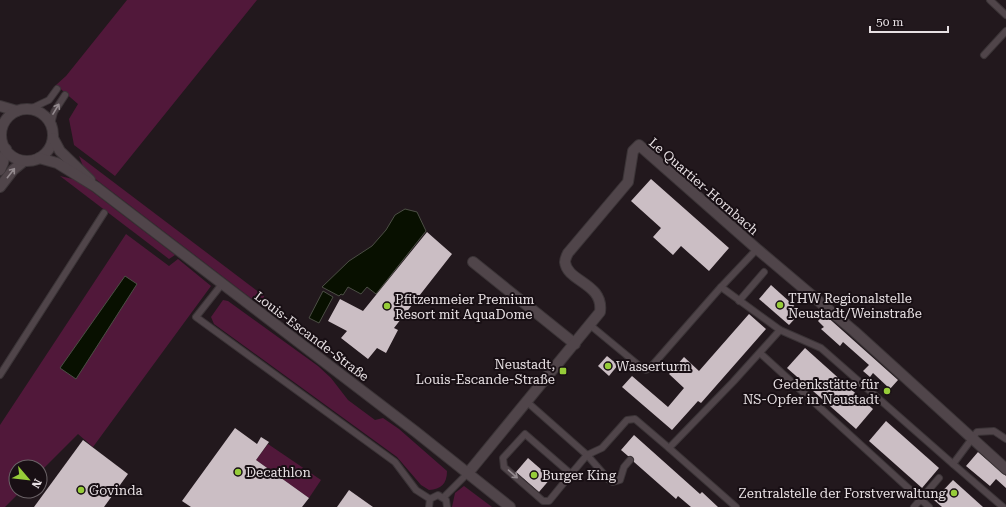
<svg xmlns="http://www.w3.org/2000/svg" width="1006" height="507" font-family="'Roboto Serif',serif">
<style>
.green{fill:#51183a}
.water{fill:#081000;stroke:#4b4e44}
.building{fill:#cbbec4}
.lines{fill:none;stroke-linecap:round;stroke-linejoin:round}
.service-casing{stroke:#3b3437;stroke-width:8}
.minor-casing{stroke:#3b3437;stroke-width:12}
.tertiary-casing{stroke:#3b3437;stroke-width:12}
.service{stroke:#50454a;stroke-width:6}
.minor{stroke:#50454a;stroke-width:10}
.tertiary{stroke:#50454a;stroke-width:10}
.oneway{stroke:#948b8f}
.poi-dot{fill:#96cc39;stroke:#180f14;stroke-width:1.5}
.labels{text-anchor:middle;stroke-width:4;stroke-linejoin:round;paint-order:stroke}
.street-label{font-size:13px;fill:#e7e0e3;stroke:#180f14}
.poi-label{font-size:13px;fill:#e7e0e3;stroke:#180f14;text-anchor:start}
</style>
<rect width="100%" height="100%" fill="#22181d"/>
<g class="green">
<path d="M127,0H257L115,176L74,145L69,119L78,104L56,85L66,76Z"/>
<path d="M79,156L264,296V308L85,171Z"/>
<path d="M60,176L77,180L175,255L169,259Z"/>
<path d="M126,234L169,266L178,259L211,286L93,447L78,434L40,472V467H16V491H21L5,507H0V425Z"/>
<path d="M223,300L228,301L318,366L331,378L348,400L375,420L383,418L399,429L447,471C447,484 441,489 429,490L421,485L397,457L214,324L211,317Z"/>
<path d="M268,444L321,480L309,498L256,460Z"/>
<path d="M464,486L492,507H452L455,493Z"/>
</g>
<g class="water">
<path d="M405,209L417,212L426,231L376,294L367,287L361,294L348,287L343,295L341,294L339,296L322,287L349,261L372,246L386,230L395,215Z"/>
<path d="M125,276L137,284L76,379L60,368Z"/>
<path d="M323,291L333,297L319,323L309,318Z"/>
</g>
<g class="building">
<path d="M651,179L729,248L709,271L681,246L673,255L653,237L661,228L631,201Z"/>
<path d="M427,232L452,254L394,328L398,330L386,353L377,348L368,359L341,338L347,331L328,321L340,299L363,311Z"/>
<path d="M771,285L801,312L789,325L759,299Z"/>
<path d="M749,314L766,329L701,403L698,401L672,430L622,387L632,376L668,407L684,388L669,374L684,357L699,371Z"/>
<path d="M824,314L898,380L890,389L873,373L870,377L863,371L869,365L843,342L840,346L821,329L824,327L818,321Z"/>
<path d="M805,348L873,409L856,429L787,368Z"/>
<path d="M607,356L618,365L609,376L598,366Z"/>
<path d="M886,421L939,468L922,488L869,441Z"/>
<path d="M235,428L257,444L261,437L269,442L256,460L309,498L302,507H191L182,501Z"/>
<path d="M634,435L700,494L702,492L718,507H691L678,496L676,499L634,462L633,457L628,456L621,450Z"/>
<path d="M83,440L128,474L104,507H34Z"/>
<path d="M978,452L1006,476V488L996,479L990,486L966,466Z"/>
<path d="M528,458L551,478L539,492L516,472Z"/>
<path d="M953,480L983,507H942L934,500Z"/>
<path d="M349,490L373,507H337Z"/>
</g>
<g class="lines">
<g class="service-casing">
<g id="service">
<path d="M990,0L1006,15"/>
<path d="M984,55L1006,31"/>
<path d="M30,109L49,100L57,89"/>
<path d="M51,124L54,112L65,95"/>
<path d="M757,249L721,287L780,330L821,348L953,464L977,432L994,431L1006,439"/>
<path d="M222,284L196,317L395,462L416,490L430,499"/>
<path d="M739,301L764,272"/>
<path d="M590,325L642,368L646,370L650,368L721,287"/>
<path d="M760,353L929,507"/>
<path d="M0,375L104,213"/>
<path d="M526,401L587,455L608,479L613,482L620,480L624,467L630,460"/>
<path d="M953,464L1003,507"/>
<path d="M571,474L549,501H543L504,467L503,458L525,434L571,474L587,455L602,448L627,420L635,419L669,448"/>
<path d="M444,497L468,473"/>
<path d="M429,507L430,499L438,495L446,500L447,507"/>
<path d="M736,507L669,448L733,382L780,330"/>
<path d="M914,507L939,478"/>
</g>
</g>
<g class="minor-casing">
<g id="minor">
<path d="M0,170L3,163L6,149"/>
<path d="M0,187L13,170L24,161"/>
<path d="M473,262L575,344"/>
<path d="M468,473L600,312C604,283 567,282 565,262C565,260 567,255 568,253L628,182L633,151L639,145L757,249L854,331L1006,469"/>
</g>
</g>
<g class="tertiary-casing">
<g id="tertiary">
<path d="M0,106L17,111"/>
<circle cx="27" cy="135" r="26"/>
<path d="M53,138L60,151L90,180"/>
<path d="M39,158L57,163L96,187L416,432L510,507"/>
</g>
</g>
<use href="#service" class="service"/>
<use href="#minor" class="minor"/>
<use href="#tertiary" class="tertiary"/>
</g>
<defs><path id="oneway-shaft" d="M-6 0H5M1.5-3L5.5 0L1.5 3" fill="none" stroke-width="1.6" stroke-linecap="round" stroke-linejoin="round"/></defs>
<g class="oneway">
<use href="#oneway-shaft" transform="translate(56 109) rotate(-59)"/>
<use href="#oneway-shaft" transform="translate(11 173) rotate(-52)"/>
<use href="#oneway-shaft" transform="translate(513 474) rotate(41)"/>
</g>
<g class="poi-dot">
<circle cx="780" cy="305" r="4"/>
<circle cx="387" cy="306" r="4"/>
<circle cx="608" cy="366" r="4"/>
<rect x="559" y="367" width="8" height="8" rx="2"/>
<circle cx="887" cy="391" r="4"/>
<circle cx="238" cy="472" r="4"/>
<circle cx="534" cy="475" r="4"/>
<circle cx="81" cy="490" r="4"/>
<circle cx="954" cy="493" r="4"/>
</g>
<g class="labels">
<g class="street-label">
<text transform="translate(704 186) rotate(41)" y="5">Le Quartier-Hornbach</text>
<text transform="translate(312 336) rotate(37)" y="5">Louis-Escande-Straße</text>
</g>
<g class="poi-label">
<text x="788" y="303">THW Regionalstelle<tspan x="788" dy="15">Neustadt/Weinstraße</tspan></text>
<text x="395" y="304">Pfitzenmeier Premium<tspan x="395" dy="15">Resort mit AquaDome</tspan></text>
<text x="555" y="369" text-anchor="end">Neustadt,<tspan x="555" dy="15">Louis-Escande-Straße</tspan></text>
<text x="616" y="371">Wasserturm</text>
<text x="879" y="389" text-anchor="end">Gedenkstätte für<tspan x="879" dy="15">NS-Opfer in Neustadt</tspan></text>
<text x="246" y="477">Decathlon</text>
<text x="542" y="480">Burger King</text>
<text x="89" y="495">Govinda</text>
<text x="946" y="498" text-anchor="end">Zentralstelle der Forstverwaltung</text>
</g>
</g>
<g transform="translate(28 479) rotate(118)"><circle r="19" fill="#180f14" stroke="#6b6367"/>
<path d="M0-3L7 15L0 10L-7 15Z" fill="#96cc39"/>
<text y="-6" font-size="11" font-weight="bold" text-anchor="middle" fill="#e7e0e3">N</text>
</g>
<path d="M870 26v6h78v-6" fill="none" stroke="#e7e0e3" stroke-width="2"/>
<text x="876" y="26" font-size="12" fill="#e7e0e3" stroke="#180f14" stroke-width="3" paint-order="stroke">50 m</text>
</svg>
